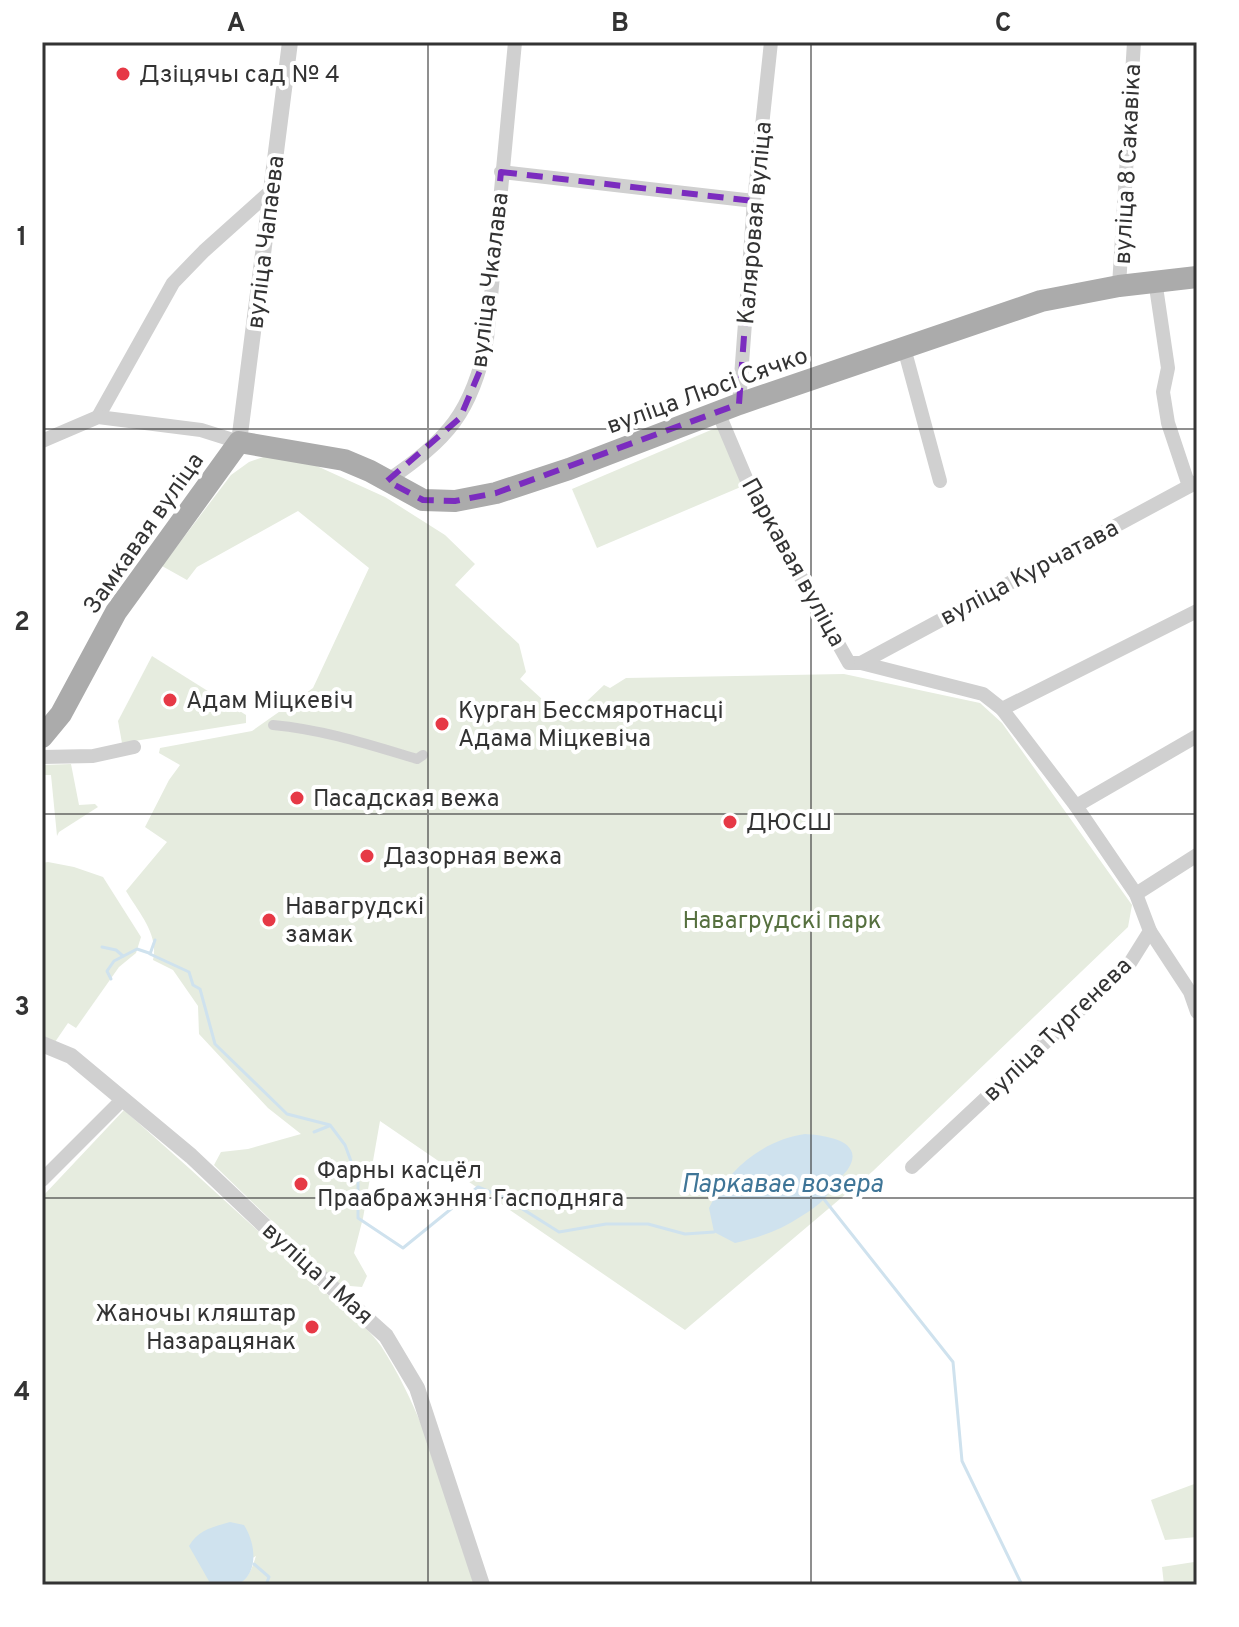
<svg xmlns="http://www.w3.org/2000/svg" width="1239" height="1627" font-family="Overpass,sans-serif">
<style>
.green{fill:#e6ecdf}
.water{fill:#cfe2ee}
.lines{fill:none;stroke-linecap:round;stroke-linejoin:round}
.stream{stroke:#cfe2ee;stroke-width:3}
.pedestrian{stroke:#d0d0d0;stroke-width:10}
.minor{stroke:#d0d0d0;stroke-width:14}
.tertiary{stroke:#d0d0d0;stroke-width:16}
.primary{stroke:#ababab;stroke-width:22}
.marked{fill:none;stroke:#7b2cbf;stroke-width:6;stroke-dasharray:16 10;stroke-linejoin:round}
.grid{fill:none;stroke:#333;stroke-width:2;stroke-opacity:0.55}
.poi-dot{fill:#e63946;stroke:#fff;stroke-width:3}
.labels{text-anchor:middle;stroke-width:8;stroke-linejoin:round;paint-order:stroke}
.poi-label{font-size:24px;fill:#333;stroke:#fff;text-anchor:start}
.street-label{font-size:24px;fill:#333;stroke:#fff}
.park-label{font-size:24px;fill:#56703f;stroke:#fff}
.water-label{font-size:26px;font-style:italic;fill:#3f7597;stroke:#fff}
.neatline{fill:none;stroke:#333;stroke-width:3}
.grid-label{font-size:26px;text-anchor:middle;font-weight:bold;fill:#333}
</style>
<rect width="100%" height="100%" fill="#fff"/>
<g class="green">
<path d="M718,427L743,486L597,548L572,489Z"/>
<path d="M269,455L297,457L385,497L445,535L475,564L455,585L519,644L526,672L520,679L566,721L604,685L610,688L626,678L844,674L980,703L1002,723L1132,905L1128,927L873,1171L685,1330L380,1121L363,1218L354,1253L367,1276L362,1287L338,1285L214,1165L221,1152L248,1149L301,1134L268,1108L199,1034L198,1006L173,970L153,960C159,934 139,913 126,891L167,842L145,827L169,780L180,765L159,753L160,748L252,731L313,688L369,568L298,511L197,567L187,580L162,566L231,475L249,462Z"/>
<path d="M152,656L246,715V723L122,743L118,721Z"/>
<path d="M71,764L79,805L95,804L98,807L59,832L57,836L51,775H45L44,765Z"/>
<path d="M48,862L74,867L103,877L141,937L136,953L119,967L76,1028L68,1023L55,1042L42,1037V863Z"/>
<path d="M124,1110C187,1166 249,1222 310,1279C331,1299 364,1322 381,1346C425,1413 452,1509 474,1585H234C249,1579 251,1571 256,1556L210,1583L214,1585H42V1197Z"/>
<path d="M1197,1483V1537L1165,1540L1151,1500Z"/>
<path d="M1194,1562L1197,1585H1164L1162,1567Z"/>
</g>
<g class="water">
<path d="M805,1134C822,1135 867,1140 848,1169C845,1174 839,1178 835,1182C831,1187 829,1194 825,1198C819,1205 808,1212 800,1217C781,1230 758,1238 735,1243L714,1232L709,1208C727,1170 763,1140 805,1134Z"/>
<path d="M230,1522L244,1525C263,1555 254,1598 210,1583L189,1546C198,1530 213,1527 230,1522Z"/>
</g>
<g class="lines">
<g class="stream">
<path d="M155,940L150,954L189,972L193,985L200,989L215,1044L287,1114L330,1125L345,1145L358,1180V1218L403,1248L478,1187L505,1198L559,1232L606,1224H648L685,1234L714,1232"/>
<path d="M102,947L116,950L123,956"/>
<path d="M111,979L107,971L114,961L137,949L149,953"/>
<path d="M314,1132L329,1126"/>
<path d="M823,1198L953,1362L962,1461L1022,1585"/>
<path d="M254,1564L269,1577L266,1585"/>
</g>
<path class="pedestrian" d="M273,725C325,730 367,744 417,759L423,755"/>
<g class="minor">
<path d="M501,172L754,201"/>
<path d="M1155,280L1168,368L1163,392L1168,423L1189,486"/>
<path d="M1119,286L1134,42"/>
<path d="M904,348L940,481"/>
<path d="M739,404L754,201L771,42"/>
<path d="M718,412L748,483L849,663H861L983,694L1002,709L1076,806L1136,894"/>
<path d="M98,417L173,283L204,251L271,191"/>
<path d="M42,441L98,417L201,430L239,442"/>
<path d="M387,481C448,439 472,413 487,339L515,42"/>
<path d="M861,663L1197,482"/>
<path d="M1002,709L1197,611"/>
<path d="M42,757L93,756L134,747"/>
<path d="M1076,806L1197,736"/>
<path d="M1150,931L1190,992L1197,1012"/>
<path d="M912,1167L1130,963L1150,931L1136,894L1197,855"/>
<path d="M42,1180L123,1099"/>
</g>
<g class="tertiary">
<path d="M239,442L290,42"/>
<path d="M42,1044L71,1056L191,1156L286,1246L386,1336L417,1388L482,1585"/>
</g>
<path class="primary" d="M42,737L61,714L116,612L239,442L344,460L370,471L423,500L455,501L496,493L569,469L739,404L1041,301L1119,286L1197,277"/>
</g>
<path class="marked" d="M501,172L754,201L739,404L496,493L455,501L423,500L387,481L460,418L481,368Z"/>
<path class="grid" d="M428,42V1585M811,42V1585M42,429H1197M42,814H1197M42,1198H1197"/>
<g class="poi-dot">
<circle cx="123" cy="74" r="8"/>
<circle cx="170" cy="700" r="8"/>
<circle cx="442" cy="724" r="8"/>
<circle cx="297" cy="798" r="8"/>
<circle cx="730" cy="822" r="8"/>
<circle cx="367" cy="856" r="8"/>
<circle cx="269" cy="920" r="8"/>
<circle cx="301" cy="1184" r="8"/>
<circle cx="312" cy="1327" r="8"/>
</g>
<g class="labels">
<g class="poi-label">
<text x="139" y="82">Дзіцячы сад № 4</text>
<text x="186" y="708">Адам Міцкевіч</text>
<text x="458" y="718">Курган Бессмяротнасці<tspan x="458" dy="28">Адама Міцкевіча</tspan></text>
<text x="313" y="806">Пасадская вежа</text>
<text x="746" y="830">ДЮСШ</text>
<text x="383" y="864">Дазорная вежа</text>
<text x="285" y="914">Навагрудскі<tspan x="285" dy="28">замак</tspan></text>
<text x="317" y="1178">Фарны касцёл<tspan x="317" dy="28">Праабражэння Гасподняга</tspan></text>
<text x="296" y="1321" text-anchor="end">Жаночы кляштар<tspan x="296" dy="28">Назарацянак</tspan></text>
</g>
<g class="street-label">
<text transform="translate(1127 164) rotate(-87)" y="8">вуліца 8 Сакавіка</text>
<text transform="translate(754 223) rotate(-85)" y="8">Каляровая вуліца</text>
<text transform="translate(265 242) rotate(-83)" y="8">вуліца Чапаева</text>
<text transform="translate(489 280) rotate(-83)" y="8">вуліца Чкалава</text>
<text transform="translate(707 390) rotate(-20)" y="8">вуліца Люсі Сячко</text>
<text transform="translate(143 533) rotate(-55)" y="8">Замкавая вуліца</text>
<text transform="translate(794 562) rotate(61)" y="8">Паркавая вуліца</text>
<text transform="translate(1029 572) rotate(-28)" y="8">вуліца Курчатава</text>
<text transform="translate(1057 1029) rotate(-44)" y="8">вуліца Тургенева</text>
<text transform="translate(318 1273) rotate(42)" y="8">вуліца 1 Мая</text>
</g>
<g class="park-label">
<text x="782" y="928">Навагрудскі парк</text>
</g>
<g class="water-label">
<text x="782" y="1192">Паркавае возера</text>
</g>
</g>
<rect width="1239" height="1627" fill="none" stroke="#ffffff" stroke-width="88"/>
<rect x="44" y="44" width="1151" height="1539" class="neatline"/>
<g class="grid-label">
<text x="236" y="31">A</text>
<text x="620" y="31">B</text>
<text x="1003" y="31">C</text>
<text x="22" y="245">1</text>
<text x="22" y="630">2</text>
<text x="22" y="1015">3</text>
<text x="22" y="1400">4</text>
</g>
</svg>
